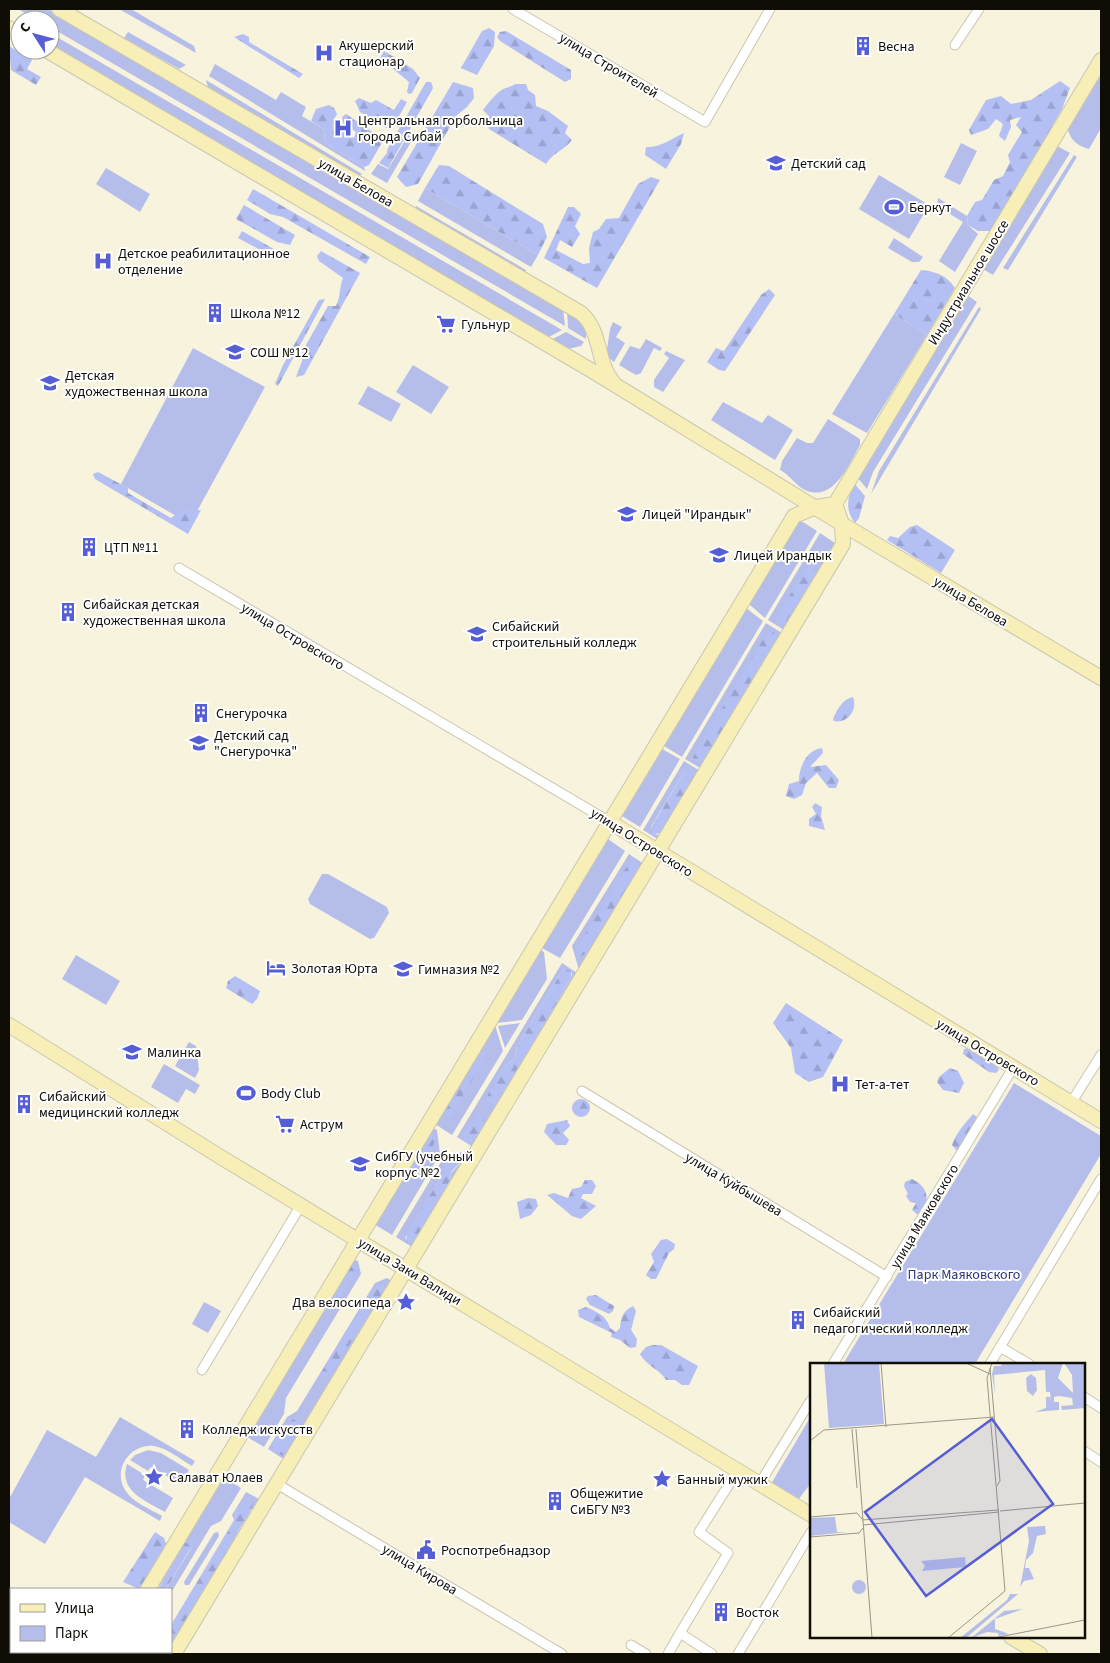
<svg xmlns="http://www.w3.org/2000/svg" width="1110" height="1663" font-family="'Source Sans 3',sans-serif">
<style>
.green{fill:#b5beea;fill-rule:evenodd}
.forest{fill:url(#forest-firs)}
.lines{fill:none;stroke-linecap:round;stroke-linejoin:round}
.street-casing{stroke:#cac6b0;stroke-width:11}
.secondary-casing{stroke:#cac6b0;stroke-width:16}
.street{stroke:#fff;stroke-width:9}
.secondary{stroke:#f8efb8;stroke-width:14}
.labels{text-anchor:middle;stroke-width:4;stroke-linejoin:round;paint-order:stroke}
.poi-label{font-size:14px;fill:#0f0d06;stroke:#fff;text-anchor:start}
.street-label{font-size:14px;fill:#0f0d06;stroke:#fff}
.park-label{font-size:14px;fill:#2f3572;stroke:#fff}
.inset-road{fill:none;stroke:#9a9787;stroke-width:1}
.view{fill:#565ed5;fill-opacity:0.15;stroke:#565ed5;stroke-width:2.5}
.inset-edge{fill:none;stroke:#0f0d06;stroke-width:2.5}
</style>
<defs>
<pattern id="forest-firs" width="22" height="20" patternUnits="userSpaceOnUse" patternTransform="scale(1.25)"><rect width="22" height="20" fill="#b4bff3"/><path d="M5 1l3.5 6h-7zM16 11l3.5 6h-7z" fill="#9aa3cf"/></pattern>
</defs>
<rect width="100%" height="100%" fill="#f7f3dd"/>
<g class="green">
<path d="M18,9H48L563,308L565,326L50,27V20H37Z"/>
<path d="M119,9H131L194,46L196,53Z"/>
<path d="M128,32L186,65L179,69L124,38Z"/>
<path d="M50,33L562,330L547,338L50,47Z"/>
<path d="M215,64L276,100L281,92L306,107L302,116L325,130L324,142L364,167L365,171L209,76Z"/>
<path d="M1101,74V128L1089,149C1078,146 1071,141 1068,130Z"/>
<path d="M206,80L362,174L358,177L208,87Z"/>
<path d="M410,132L415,135L387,183L371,174L378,164L388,169Z"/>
<path d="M961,143L977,151L960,185L944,177Z"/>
<path d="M1057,146L1070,153L993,275L983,269Z"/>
<path d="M1074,155L1077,157L1008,270L1003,268Z"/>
<path d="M106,168L150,194L140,212L96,184Z"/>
<path d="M879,175L929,205L909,239L859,209Z"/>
<path d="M425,188L538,255L531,267L418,201Z"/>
<path d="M938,198L967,216L968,225L978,234L955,272L939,261L963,222L937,206Z"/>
<path d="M416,206L526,270L525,272L415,209Z"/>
<path d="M894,238L923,257L919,262H912L888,248Z"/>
<path d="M967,295L977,302L873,472L867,489L858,478Z"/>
<path d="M979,307L981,309L871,494L879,471Z"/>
<path d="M567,310L586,327V339L568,328Z"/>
<path d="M894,314L927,335L867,433L832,414Z"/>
<path d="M613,322L622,327L616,337L625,343L614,362L606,356L610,329Z"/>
<path d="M566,332L584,342L581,346L568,349L551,340Z"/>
<path d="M646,339L662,348L660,351L654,348L641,373L636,375L619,365L630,346L640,349Z"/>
<path d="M193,348L265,387L190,524L121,484Z"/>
<path d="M666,351L685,360L663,392L654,387V380L669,358L664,354Z"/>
<path d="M413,365L449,387L431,414L396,392Z"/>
<path d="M368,386L401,404L391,422L358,404Z"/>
<path d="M723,402L762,423L768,415L793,430L775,460L711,420Z"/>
<path d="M828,419L860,439V445C849,464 834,503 805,490C795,485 790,475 780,470L782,461L797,438L807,443H813Z"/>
<path d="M798,522H803L817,531L765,618L749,604Z"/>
<path d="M820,533L835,543L784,630L768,620Z"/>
<path d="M746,608L763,621L682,757L664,746Z"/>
<path d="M766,623L782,633L702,769L685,759Z"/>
<path d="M662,749L680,759L640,827L622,816Z"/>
<path d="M684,761L700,771L659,840L643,830ZM685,770L659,835L654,834L651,827Z"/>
<path d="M608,839L625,851L560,958L542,948Z"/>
<path d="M629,854L644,864L579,970L572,946Z"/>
<path d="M322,874H328L387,907L389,913L374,938L370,939L310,904L308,899Z"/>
<path d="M541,950L544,952L547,979L522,1020L497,1023Z"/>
<path d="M76,955L120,981L106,1005L62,979Z"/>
<path d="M562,963L577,973L473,1147L457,1137ZM565,969L572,973L571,978L495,1105L504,1067L515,1058L517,1047L560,974Z"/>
<path d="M520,1023L505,1048L498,1026Z"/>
<path d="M495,1025L503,1051L452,1135L435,1124Z"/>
<path d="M189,1042L196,1046L199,1070L195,1078L175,1066Z"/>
<path d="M164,1064L200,1085L195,1094L186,1089L178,1103L151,1087Z"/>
<path d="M1014,1083L1101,1136V1154L975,1364H843Z"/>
<path d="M433,1128L437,1130L440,1154L392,1235L374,1224Z"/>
<path d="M471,1151L412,1247L396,1237L446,1154ZM464,1159L451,1173L450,1180L410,1244L405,1238L441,1177Z"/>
<path d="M353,1259L358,1261L361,1274L286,1398L284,1414L264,1447L247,1437Z"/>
<path d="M387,1278L392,1281L285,1460L268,1449L287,1417L297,1411L375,1283Z"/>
<path d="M204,1302L221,1311L208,1333L192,1324Z"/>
<path d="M811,1416V1483L798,1500L771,1484Z"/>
<path d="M120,1417L195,1461L192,1466C180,1459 167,1448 154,1446C131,1443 112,1469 125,1490C132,1502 150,1509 162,1516L160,1521L85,1477L45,1544L9,1522V1499L47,1430L96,1457Z"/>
<path d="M148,1450L161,1453L189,1470L181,1484L151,1467L148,1471L130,1460L135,1455Z"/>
<path d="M127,1464L145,1475L143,1480L173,1498L165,1512C146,1501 118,1491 127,1464Z"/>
<path d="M223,1477L241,1488L221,1521L211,1526L171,1593V1589H166L192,1547L156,1589Z"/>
<path d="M246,1492L261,1500L230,1549L231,1539L245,1523L252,1509H237L234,1522L171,1625L234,1520L232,1515Z"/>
<path d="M218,1532L219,1536L189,1585H185L184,1582L214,1533Z"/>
</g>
<g class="forest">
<path d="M489,28L495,32L494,46L477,75L461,68L482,31Z"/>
<path d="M506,31L571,70V79L565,82L500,41L497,37L500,32Z"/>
<path d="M243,34L249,37V42L303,74L299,78L234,37Z"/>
<path d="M9,46L32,60L27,69L41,77L36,85L11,70Z"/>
<path d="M384,51L413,69L420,78L412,93L409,94L407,92L409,82L380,58Z"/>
<path d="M1060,81L1070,88L1062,109L992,231H978L968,225L967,216L975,202L982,200L994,180L1003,176L1010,162L1008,155L1022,132L1016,125L1021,117L1010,120L1011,127L1005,141L999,136L1003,124L996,119L988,129L971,135L969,130L986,100L1001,96L1011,104L1031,100Z"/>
<path d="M426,82H431L433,88L388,168L379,163L387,153V150Z"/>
<path d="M453,82L473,88L474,98L467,107L456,116L418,184L406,187L397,177Z"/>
<path d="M515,84H526L528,90L535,95L536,106L548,111L568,126L565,133L572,140C562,152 555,151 546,164L489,129L487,123L489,116L483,110C488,103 493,97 500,91C505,87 510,88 515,84Z"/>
<path d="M359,98L371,103L376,100L394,110L401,99L407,102L398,118L386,128L360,112L355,101Z"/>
<path d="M329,105L334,108L337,114L334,119L336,127L354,138L356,132L343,123L342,117L346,114L374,133L369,142L372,143L378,135L382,136L384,139L369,165L364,167L324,142L325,130L311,121L316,109Z"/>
<path d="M684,133L681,144L666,169L645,155L646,147C660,148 671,139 684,133Z"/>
<path d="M439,165L449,166L543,224L547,237L538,255L425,188Z"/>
<path d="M651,177L660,180L597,288L544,258L568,207H574L581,214L575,226L580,234L572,247L560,240L556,250L583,264L590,263L589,248L593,232L599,229L606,219L619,218L638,184Z"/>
<path d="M253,189L370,257L366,264L283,217L270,214L247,200Z"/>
<path d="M244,205L295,235L290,245L277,242L236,219Z"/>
<path d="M242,231L279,252L277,259L238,238Z"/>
<path d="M321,251L360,273L304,375L296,377L302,361V352L328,306H336C341,296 339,288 343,278L319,261L317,256Z"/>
<path d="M921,270C937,272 946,275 955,288L927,335L894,314Z"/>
<path d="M769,289L775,295L725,371L719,370L707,362L716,348L724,351L761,295Z"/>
<path d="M325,299L278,386L275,384L283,365L319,300Z"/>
<path d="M98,472L128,488V493L171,518L180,511L201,510L188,534L95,479L93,474Z"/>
<path d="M854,483L865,496L859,518L855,523C845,510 847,498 854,483Z"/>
<path d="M917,525L955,550L941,573L887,540L890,536L898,538L910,527Z"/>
<path d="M812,567L815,575L784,625H778L776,619L806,568Z"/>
<path d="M770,632H773L778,637L703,761L697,763L693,757L695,754L765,636Z"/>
<path d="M853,697C858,709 848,724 834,721L833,719C837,710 842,699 853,697Z"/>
<path d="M822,748L823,753L810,767L826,765L839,780L836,788H829L817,773L806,783L802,795L794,799L786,796L789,784L799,781C799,766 807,750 822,748Z"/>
<path d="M690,768L694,770V777L661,833L654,834L651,828L685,770Z"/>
<path d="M815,803L822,807L821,816L825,830L809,826V819L816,814L812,807Z"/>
<path d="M634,860L639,868L585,954L578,958L575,951L627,866Z"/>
<path d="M565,969L571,971V978L498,1101L495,1105L490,1104L487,1099L488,1094L504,1067L515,1058L517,1047L560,974Z"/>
<path d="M235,976L260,991L257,999L252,1004L226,988L228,981Z"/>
<path d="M786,1003L843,1040L823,1077L809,1082L795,1073L791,1048L773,1023Z"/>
<path d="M972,1047L996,1065L999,1070L996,1073L989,1072L963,1054L964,1049Z"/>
<path d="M484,1050L487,1052L485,1058L451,1116L445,1118L444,1113Z"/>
<path d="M950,1068L958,1071L964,1083L959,1093L943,1090L937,1082L939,1077Z"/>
<circle cx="581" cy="1108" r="9"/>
<path d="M479,1112L485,1119L475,1142L468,1144L463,1139V1135Z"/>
<path d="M973,1114L978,1118L976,1122L957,1151L952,1145C957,1131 964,1125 973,1114Z"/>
<path d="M567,1120L570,1126L563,1133L569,1140L566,1145H556L544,1132L547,1124Z"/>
<path d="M431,1133H435C437,1150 417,1169 409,1183L404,1184L403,1181Z"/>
<path d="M462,1154L465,1157L451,1172L450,1180L415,1240L410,1244L406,1242L407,1233L441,1177L446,1158L450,1155Z"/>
<path d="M912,1179C927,1186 931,1199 922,1214H917L912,1210L916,1203L910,1202L906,1196L908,1194L904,1186L905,1182Z"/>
<path d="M585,1180H592L596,1186L592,1194H583L581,1198L596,1206L581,1219L572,1216L547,1195L554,1193L568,1198L572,1189L581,1187Z"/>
<path d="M528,1198L536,1199L538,1206L531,1215L520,1219L517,1202Z"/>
<path d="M667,1239L675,1244L674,1249L669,1253L656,1279H651L646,1275L654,1262L651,1254L661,1240Z"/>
<path d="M352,1265L356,1267L355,1271L339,1299L334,1302L330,1298Z"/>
<path d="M377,1284L384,1285V1290L331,1374L324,1378L321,1373Z"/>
<path d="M596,1295L614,1306L613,1311L609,1314L590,1305L586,1299L588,1296Z"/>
<path d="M633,1306L636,1311L631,1330L637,1339L636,1347L630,1348L620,1340L611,1337L612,1333L579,1317L578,1310L586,1307C597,1312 606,1315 610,1328L616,1332L620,1328C621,1317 623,1311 633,1306Z"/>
<path d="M653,1345H661L698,1366L689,1385H682L675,1380H666C659,1368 647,1367 640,1354L646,1347Z"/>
<path d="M290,1419L295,1420L299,1425L298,1434L282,1456L274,1450L273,1442Z"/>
<path d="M249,1497L253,1502C250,1521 233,1531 230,1549L171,1646V1625L234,1522L237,1509Z"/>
<path d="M155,1532L164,1538L167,1546L139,1589L123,1582Z"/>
<path d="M185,1543H192V1546L166,1589H158Z"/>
</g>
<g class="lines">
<g class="street-casing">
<g id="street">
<path d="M513,9L705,122L770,9"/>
<path d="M955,45L979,9"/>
<path d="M179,568L610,822"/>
<path d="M582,1091L887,1277"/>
<path d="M1071,1103L1101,1055"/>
<path d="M1000,1347L1029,1364"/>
<path d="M833,1364L1013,1068"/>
<path d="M990,1364L1101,1179"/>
<path d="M202,1370L301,1205"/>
<path d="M1084,1397L1101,1408"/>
<path d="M1084,1451L1101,1462"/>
<path d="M760,1483L811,1400"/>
<path d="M277,1484L562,1654"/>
<path d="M631,1645L646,1654"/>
<path d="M668,1654L680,1633"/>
<path d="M712,1654L680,1633L728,1553L699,1532L738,1470"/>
<path d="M738,1654L811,1532"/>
</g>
</g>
<g class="secondary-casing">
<g id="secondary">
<path d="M59,9L581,313C602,331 596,362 613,382"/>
<path d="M9,28L20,35"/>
<path d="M46,50L594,372L842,524L1101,678"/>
<path d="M835,504L1101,60"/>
<path d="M610,822L1101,1121"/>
<path d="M9,1025L219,1156L811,1515"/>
<path d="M148,1589L794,516L816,507L835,504"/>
<path d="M1011,1637L1040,1654"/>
<path d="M109,1654L110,1652"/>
<path d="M174,1654L843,544L842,524L835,504"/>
</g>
</g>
<use href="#street" class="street"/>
<use href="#secondary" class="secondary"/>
</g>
<defs>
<g id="building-bare" transform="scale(1.5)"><path d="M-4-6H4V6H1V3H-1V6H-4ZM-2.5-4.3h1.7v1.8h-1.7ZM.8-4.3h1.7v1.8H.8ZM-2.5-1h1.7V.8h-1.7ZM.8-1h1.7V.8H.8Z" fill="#565ed5" stroke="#fff" stroke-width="2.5" paint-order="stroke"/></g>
<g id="hospital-bare" transform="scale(1.5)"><path d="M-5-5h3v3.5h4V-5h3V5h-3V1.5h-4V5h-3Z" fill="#565ed5" stroke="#fff" stroke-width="2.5" paint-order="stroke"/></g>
<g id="school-bare" transform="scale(1.5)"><path d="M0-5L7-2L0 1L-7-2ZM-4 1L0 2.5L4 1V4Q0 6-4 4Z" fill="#565ed5" stroke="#fff" stroke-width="2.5" paint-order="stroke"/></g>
<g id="stadium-bare" transform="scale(1.5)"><path d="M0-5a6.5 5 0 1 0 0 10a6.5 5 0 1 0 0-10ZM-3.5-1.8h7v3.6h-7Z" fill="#565ed5" stroke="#fff" stroke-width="2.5" paint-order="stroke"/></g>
<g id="supermarket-bare" transform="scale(1.5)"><path d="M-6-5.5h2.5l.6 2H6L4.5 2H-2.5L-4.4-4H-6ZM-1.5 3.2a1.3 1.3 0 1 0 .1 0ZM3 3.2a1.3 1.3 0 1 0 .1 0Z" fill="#565ed5" stroke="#fff" stroke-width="2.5" paint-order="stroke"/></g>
<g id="university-bare" transform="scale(1.5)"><path d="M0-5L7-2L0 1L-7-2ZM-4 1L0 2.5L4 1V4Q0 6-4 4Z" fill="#565ed5" stroke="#fff" stroke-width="2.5" paint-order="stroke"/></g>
<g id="hotel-bare" transform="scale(1.5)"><path d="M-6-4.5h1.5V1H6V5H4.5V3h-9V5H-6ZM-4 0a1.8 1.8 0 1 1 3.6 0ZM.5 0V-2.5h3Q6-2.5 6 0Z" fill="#565ed5" stroke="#fff" stroke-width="2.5" paint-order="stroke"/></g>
<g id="sight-bare" transform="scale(1.5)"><path d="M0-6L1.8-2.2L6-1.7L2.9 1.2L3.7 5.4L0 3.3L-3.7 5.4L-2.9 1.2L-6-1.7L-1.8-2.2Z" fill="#565ed5" stroke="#fff" stroke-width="2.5" paint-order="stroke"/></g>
<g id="civic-bare" transform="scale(1.5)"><path d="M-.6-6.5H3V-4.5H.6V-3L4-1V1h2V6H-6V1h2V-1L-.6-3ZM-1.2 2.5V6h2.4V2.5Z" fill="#565ed5" stroke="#fff" stroke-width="2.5" paint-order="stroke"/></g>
</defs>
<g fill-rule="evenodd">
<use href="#building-bare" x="863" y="46"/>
<use href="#hospital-bare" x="324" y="53"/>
<use href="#hospital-bare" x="343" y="128"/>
<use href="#school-bare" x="776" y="163"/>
<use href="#stadium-bare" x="894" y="207"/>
<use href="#hospital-bare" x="103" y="261"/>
<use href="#building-bare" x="215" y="313"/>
<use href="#supermarket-bare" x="446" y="324"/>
<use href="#school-bare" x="235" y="352"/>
<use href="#school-bare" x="50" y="383"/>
<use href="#school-bare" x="627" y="514"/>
<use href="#building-bare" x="89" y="547"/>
<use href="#school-bare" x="719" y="555"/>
<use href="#building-bare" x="68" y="612"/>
<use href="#university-bare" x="477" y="634"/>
<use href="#building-bare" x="201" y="713"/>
<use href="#school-bare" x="199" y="743"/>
<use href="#hotel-bare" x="276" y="968"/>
<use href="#school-bare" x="403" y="969"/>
<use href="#school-bare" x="132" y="1052"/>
<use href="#hospital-bare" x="840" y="1084"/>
<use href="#stadium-bare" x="246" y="1093"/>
<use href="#building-bare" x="24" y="1104"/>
<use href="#supermarket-bare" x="285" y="1124"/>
<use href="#university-bare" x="360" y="1164"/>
<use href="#sight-bare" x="406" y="1302"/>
<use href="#building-bare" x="798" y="1320"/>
<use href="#building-bare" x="187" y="1429"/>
<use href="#sight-bare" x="154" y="1477"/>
<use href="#sight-bare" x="662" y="1479"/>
<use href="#building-bare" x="555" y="1501"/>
<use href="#civic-bare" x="426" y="1550"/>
<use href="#building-bare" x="721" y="1612"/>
</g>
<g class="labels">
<g class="poi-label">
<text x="339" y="50">Акушерский<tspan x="339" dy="16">стационар</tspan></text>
<text x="878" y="51">Весна</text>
<text x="358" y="125">Центральная горбольница<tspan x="358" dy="16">города Сибай</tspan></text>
<text x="791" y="168">Детский сад</text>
<text x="909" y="212">Беркут</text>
<text x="118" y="258">Детское реабилитационное<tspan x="118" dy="16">отделение</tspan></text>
<text x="230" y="318">Школа №12</text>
<text x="461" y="329">Гульнур</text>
<text x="250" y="357">СОШ №12</text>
<text x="65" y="380">Детская<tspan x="65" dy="16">художественная школа</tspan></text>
<text x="642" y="519">Лицей "Ирандык"</text>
<text x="104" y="552">ЦТП №11</text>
<text x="734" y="560">Лицей Ирандык</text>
<text x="83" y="609">Сибайская детская<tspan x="83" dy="16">художественная школа</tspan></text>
<text x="492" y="631">Сибайский<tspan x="492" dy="16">строительный колледж</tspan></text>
<text x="216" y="718">Снегурочка</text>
<text x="214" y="740">Детский сад<tspan x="214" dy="16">"Снегурочка"</tspan></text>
<text x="291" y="973">Золотая Юрта</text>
<text x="418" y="974">Гимназия №2</text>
<text x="147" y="1057">Малинка</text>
<text x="855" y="1089">Тет-а-тет</text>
<text x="261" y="1098">Body Club</text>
<text x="39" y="1101">Сибайский<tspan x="39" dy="16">медицинский колледж</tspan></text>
<text x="300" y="1129">Аструм</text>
<text x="375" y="1161">СибГУ (учебный<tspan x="375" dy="16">корпус №2</tspan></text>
<text x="391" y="1307" text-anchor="end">Два велосипеда</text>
<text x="813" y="1317">Сибайский<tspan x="813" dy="16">педагогический колледж</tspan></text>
<text x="202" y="1434">Колледж искусств</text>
<text x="169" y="1482">Салават Юлаев</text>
<text x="677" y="1484">Банный мужик</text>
<text x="570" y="1498">Общежитие<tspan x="570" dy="16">СиБГУ №3</tspan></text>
<text x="441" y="1555">Роспотребнадзор</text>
<text x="736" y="1617">Восток</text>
</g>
<g class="street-label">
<text transform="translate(609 65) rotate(31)" y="5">улица Строителей</text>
<text transform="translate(356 182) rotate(30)" y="5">улица Белова</text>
<text transform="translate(968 282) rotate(-59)" y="5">Индустриальное шоссе</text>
<text transform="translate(971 601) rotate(31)" y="5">улица Белова</text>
<text transform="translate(293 636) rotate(31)" y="5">улица Островского</text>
<text transform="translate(642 842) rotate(32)" y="5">улица Островского</text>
<text transform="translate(988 1052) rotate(31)" y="5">улица Островского</text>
<text transform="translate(734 1184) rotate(31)" y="5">улица Куйбышева</text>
<text transform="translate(924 1216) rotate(-59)" y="5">улица Маяковского</text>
<text transform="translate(410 1271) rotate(31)" y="5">улица Заки Валиди</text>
<text transform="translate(420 1569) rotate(31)" y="5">улица Кирова</text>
</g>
<g class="park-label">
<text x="964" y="1279">Парк Маяковского</text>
</g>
</g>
<g transform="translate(810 1363)">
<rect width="275" height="275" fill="#f7f3dd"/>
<path d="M14,0H69L74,61L19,65ZM192,0H253L248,15L263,30L262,12L254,0H275V45L252,47L251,43L263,42L262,35L249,33L244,34V39H249V47L225,49L236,45V34H240L241,40L240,29H236L235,7L184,12L185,31L182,11L184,3H191ZM221,11L226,15L227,27L223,33L217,28L216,15ZM25,154L27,169H37L0,173V155ZM235,163L236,171L227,173L223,190L216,197L215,205H219L224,216L214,218L210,224L219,178L217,164ZM155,194L156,204L112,208L115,203L111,198ZM42 224a7 7 0 1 1 14 0a7 7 0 1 1-14 0ZM200,231H208L156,275H150L197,237ZM213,246L185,256V266L199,271L189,273L188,270L177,269L161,275L194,248Z" fill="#b5beea"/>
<path class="inset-road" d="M71,0L76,64M156,0L180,11M180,5L190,118L187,123M42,66L47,125M46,66L62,275M0,78L14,67L184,54M190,148L275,140M0,154L47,150L52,156M52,157L189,147M53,162L189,149M0,174L49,170L53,165M138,275L195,228L177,15L182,0M184,275L275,257"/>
<path class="view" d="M182,56L243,141L116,233L55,149Z"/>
<rect width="275" height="275" class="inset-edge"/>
</g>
<rect width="1110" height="1663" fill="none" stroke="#0f0d06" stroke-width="20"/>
<rect x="10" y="1588" width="162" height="65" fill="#ffffff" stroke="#9f9e9b"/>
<rect x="20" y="1604" width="25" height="8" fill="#f8efb8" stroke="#9f9e9b"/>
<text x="55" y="1613" font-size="15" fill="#0f0d06">Улица</text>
<rect x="20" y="1626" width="25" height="15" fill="#b5beea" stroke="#9f9e9b"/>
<text x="55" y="1638" font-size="15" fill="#0f0d06">Парк</text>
<g transform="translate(35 35) rotate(306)"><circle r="24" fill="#ffffff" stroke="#9f9e9b"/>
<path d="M0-4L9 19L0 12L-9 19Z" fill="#565ed5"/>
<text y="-8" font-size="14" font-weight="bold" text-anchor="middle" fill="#0f0d06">С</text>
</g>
</svg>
